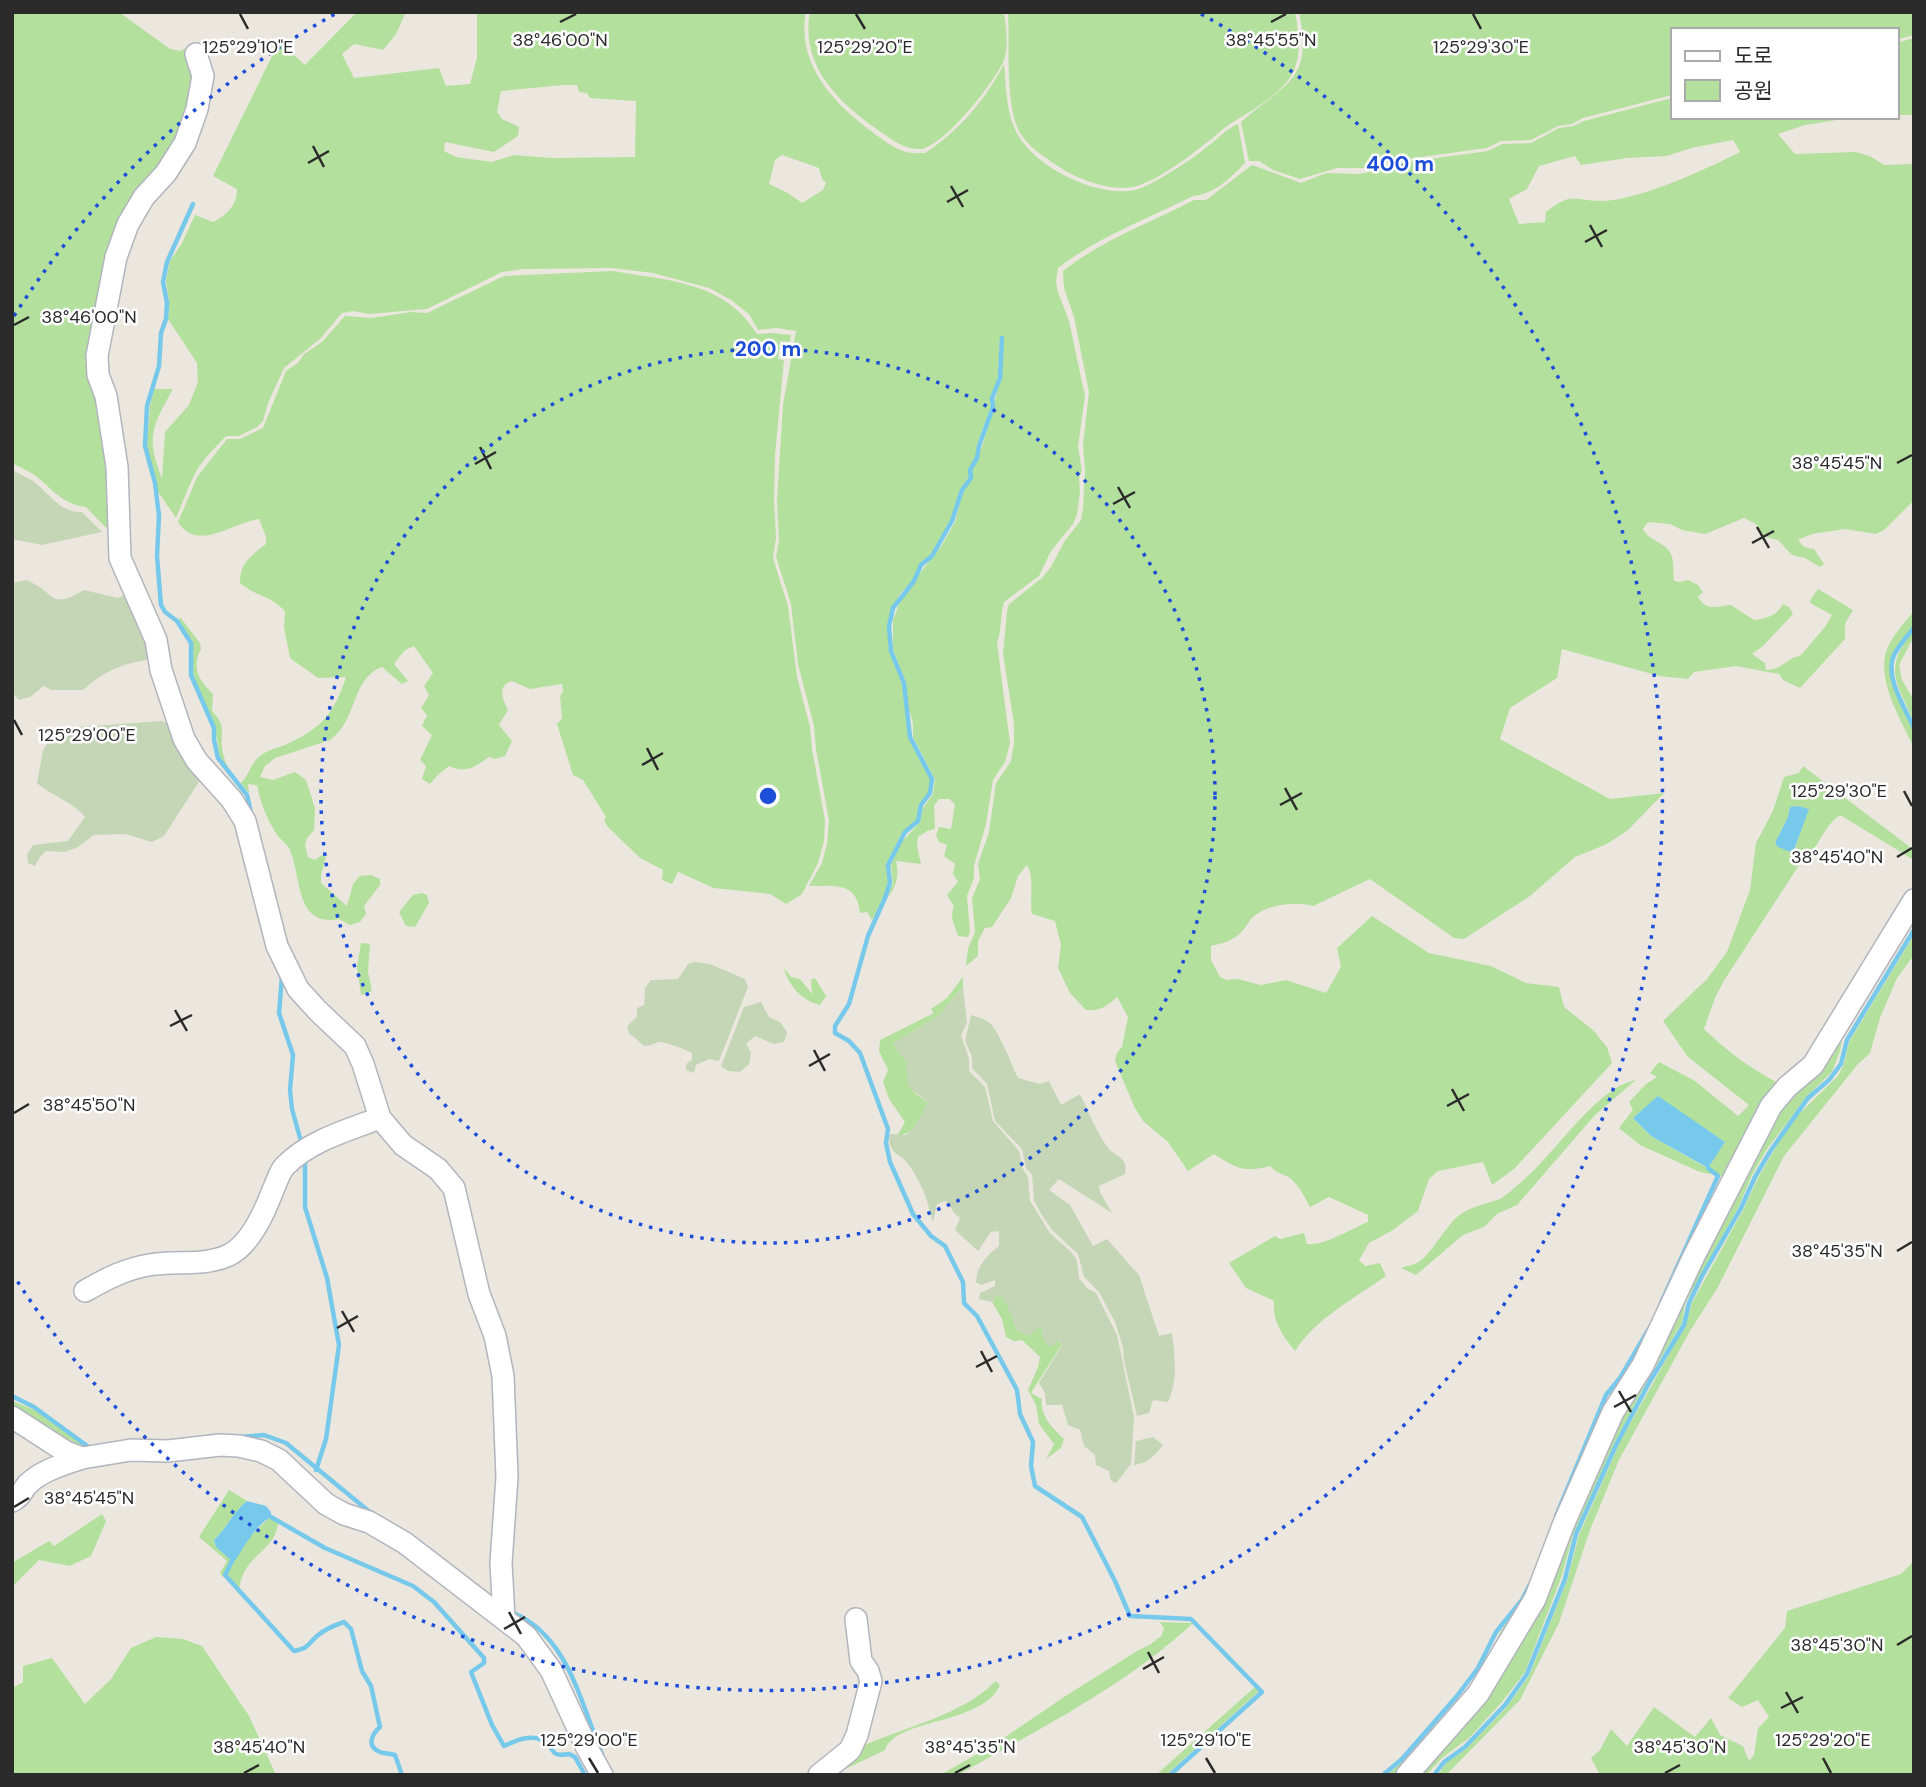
<svg xmlns="http://www.w3.org/2000/svg" width="1926" height="1787" font-family="'DM Sans','Noto Sans KR',sans-serif">
<style>
.green{fill:#b3e09d;fill-rule:evenodd}
.cemetery{fill:#c5d6b6}
.water{fill:#76c9ea}
.lines{fill:none;stroke-linecap:round;stroke-linejoin:round}
.stream{stroke:#76c9ea;stroke-width:4.5}
.minor-casing{stroke:#b2b4be;stroke-width:24}
.minor{stroke:#fff;stroke-width:21}
.ticks{fill:none;stroke:#2b2b2b;stroke-width:2.5}
.ring{fill:none;stroke:#1d4ed8;stroke-width:3.5;stroke-dasharray:3.5 7}
.ticks-label{font-size:18px;text-anchor:middle;fill:#2b2b2b;stroke:#fff;stroke-width:5;stroke-linejoin:round;paint-order:stroke}
.centre{fill:#1d4ed8;stroke:#fff;stroke-width:3.5}
.ring-label{font-size:21px;text-anchor:middle;font-weight:bold;fill:#1d4ed8;stroke:#fff;stroke-width:5;stroke-linejoin:round;paint-order:stroke}
</style>
<rect width="100%" height="100%" fill="#ece7de"/>
<g class="green">
<path d="M12,12H119L170,49L180,51L190,46L195,108L114,254L103,407L114,530L105,527L86,507C62,505 51,487 33,474C26,470 19,467 12,463Z"/>
<path d="M357,12H406L396,34L383,50L354,44L342,54L354,78L439,68L446,86L470,84L477,58V12H806C796,63 833,103 871,131C880,138 892,147 903,151C910,154 918,153 925,153C958,132 986,99 1004,64C1006,85 1006,108 1014,127C1029,165 1095,198 1135,190C1152,186 1194,158 1208,146C1219,138 1226,129 1238,124L1245,163C1230,178 1215,194 1193,196C1147,219 1098,237 1058,268L1056,282L1058,292L1069,321L1085,396L1078,446L1082,471L1079,478L1080,491L1077,515L1073,524L1051,551L1039,576L1004,602C1000,616 1002,629 997,643L1010,743L1005,762L993,780L986,824L974,866V878L967,896L970,932L968,937L958,936C955,925 949,918 954,906L947,895L958,882L953,874L955,864L944,856L947,845L939,842L936,835L939,827L951,829L955,804L949,799H939L934,806L935,829L927,831L918,837L917,846L921,864L896,861C900,877 896,887 886,900L893,884L891,865L900,844L920,822L923,808L933,794L935,779L913,737V723L907,703L906,683L893,649V620L902,596L942,545L955,522L963,492L972,479V470C984,453 1009,356 1002,335L1000,340L998,377L990,399L991,406L977,445L976,457L969,468V478L960,489L951,520L936,545L931,554L919,564L913,580L900,594L892,608L888,642L890,653L903,683L909,738L931,779L929,793L920,804L917,820L902,833L886,864L888,882L884,897L872,920L867,912L860,913C857,881 834,886 809,886L822,863L827,844L829,821L816,749L814,726L798,664L791,604L776,557L779,540L777,500L783,405L796,331L777,328L758,330L749,314L731,300L709,288L653,273L612,268L524,269L502,272L427,309L369,314L353,311L342,313L320,339L284,368L268,403L263,421L257,427L239,436H226C215,448 200,462 194,476C187,490 182,504 176,518L159,493L158,494L147,445L150,406L154,389H173C153,425 145,437 162,478L165,432L189,405L198,382L197,363L168,319L169,303L166,280L170,261L182,243L195,215L213,222C227,215 237,205 237,189L213,176L279,42L305,65ZM564,85H577L579,92L587,93L590,98L636,101L635,157L552,158L514,155L492,162L456,157L444,151L445,142L494,152L518,136L519,127L502,119L497,112L501,91ZM782,155L819,168L822,179L826,183L823,190L802,203L788,193L769,184L775,160Z"/>
<path d="M810,12H1004C1006,27 1009,46 1004,60C996,81 943,147 921,149C904,150 891,139 878,130C838,102 800,65 810,12Z"/>
<path d="M1008,12H1295C1299,35 1303,59 1289,79C1275,98 1249,112 1230,124C1221,130 1213,138 1205,144C1186,159 1159,179 1137,186C1115,193 1079,180 1061,168C1046,158 1026,146 1018,129C1005,100 1010,44 1008,12Z"/>
<path d="M1299,12H1914V35L1896,40V30H1672V95L1583,118L1572,124L1558,126L1531,140L1501,141L1487,148L1385,162L1368,168H1337L1300,179L1273,170L1259,161H1249L1241,122C1285,83 1314,81 1299,12Z"/>
<path d="M1914,38V115H1896V43Z"/>
<path d="M1672,98V117H1856L1805,125L1778,134L1795,154L1855,152L1870,156L1884,165L1914,164V500L1884,530L1876,534L1845,529L1812,534L1798,540L1804,547L1814,549L1824,564L1820,567L1805,558L1792,555L1778,540L1762,536L1756,524L1744,518L1705,534L1682,530L1670,524L1648,522L1643,529C1649,542 1668,542 1672,557C1674,564 1673,573 1674,581L1679,582L1688,580L1698,585L1703,592L1698,597C1707,612 1716,606 1731,605L1754,620C1768,618 1776,616 1783,604L1789,607L1793,614L1763,646L1752,654L1765,663L1766,670C1786,669 1786,657 1800,656L1825,627L1832,615L1810,603L1811,599L1818,589L1853,610L1845,624V639L1800,688L1783,680L1779,674L1736,666L1694,672L1688,679L1659,676L1562,649L1557,678L1510,708L1500,739L1610,799L1664,793L1628,830L1607,844L1575,857L1530,896L1464,939L1454,938L1370,879L1313,906C1295,901 1265,904 1251,919C1246,926 1241,935 1232,939C1226,943 1218,944 1211,946V960L1220,977L1227,980L1238,979L1261,985L1286,980L1326,993L1341,967L1337,948L1372,916L1429,953L1491,966L1526,983L1559,987L1564,1007L1593,1030L1607,1047L1612,1063L1514,1169L1492,1185L1483,1162L1438,1171L1429,1179L1418,1211L1393,1230L1369,1243L1359,1260L1365,1266L1380,1263L1386,1276C1355,1298 1316,1318 1295,1351C1282,1335 1272,1321 1274,1301L1246,1288L1229,1263L1275,1236L1280,1239L1304,1233L1307,1244C1324,1246 1351,1229 1368,1222V1215L1329,1197L1310,1207C1304,1196 1297,1180 1284,1175C1277,1172 1276,1172 1270,1166C1245,1173 1235,1168 1214,1154L1188,1171L1168,1142L1143,1121L1134,1106L1115,1061L1117,1053L1122,1047L1128,1017L1117,997C1107,1006 1101,1011 1086,1010L1070,993L1058,968L1061,945L1055,921L1032,914C1029,899 1035,879 1027,865L1018,876L1011,898L992,927L985,928L978,941V956L966,966L968,948L975,932L972,898L980,879L978,864L989,832L996,783L1011,761L1014,743V724L1003,654L1007,611L1009,604L1042,578L1051,567L1064,542L1081,520L1083,508L1085,470L1083,446L1089,392L1074,317L1064,288L1063,271C1102,240 1150,223 1194,200H1206L1252,165L1301,183L1326,173L1357,174L1370,172L1385,165L1488,151L1502,144L1531,143L1559,128L1573,126L1584,121ZM1733,140L1740,152C1710,167 1671,185 1639,194C1628,197 1613,201 1602,201C1572,201 1573,191 1546,212L1545,222L1519,224L1509,199L1527,189L1539,166L1575,156L1581,165L1627,158L1667,156L1691,148Z"/>
<path d="M613,271C669,281 724,281 757,334L772,333L791,335L790,342L780,341L778,359L784,360L775,455L774,500L776,538L773,558L788,606L797,677L810,727L812,749L825,820L824,841L818,863L802,894L786,904L770,894L714,888L678,872L672,884L662,880L663,870L640,858L608,827L604,821L606,817L583,780L573,775L557,724L562,718L560,696L563,692L562,684L530,689L512,681C496,686 503,699 508,710L499,725L512,741L505,756L495,759L489,757C475,767 465,774 449,766L439,774L430,784L422,779L426,766L420,760L432,735L422,726L427,715L421,708L429,695L424,686L433,673L414,646L404,651L394,664L408,681L402,684L382,667C350,679 359,719 330,740L275,758L265,766L260,777L273,780L295,772L306,780L315,808L314,830L307,838L305,845L308,857L315,860L322,855L326,857L321,875V883L347,906L353,884L360,876L371,875L380,879V885L364,906L366,914L360,922L350,925L339,919C294,928 302,874 289,848C286,843 281,840 278,836C268,822 260,802 257,785L248,784L249,793L241,783C249,775 251,763 260,756C267,750 277,748 285,745C321,729 334,714 346,677L318,678L290,658L284,627L285,611C269,594 256,597 240,583C240,562 251,556 266,544V537L259,519C234,522 197,553 178,522L197,477L227,439H240L263,428L286,371L298,363L304,354L322,342L345,316L371,318L411,312L427,313L504,276Z"/>
<path d="M1914,611V625L1894,651L1890,673L1914,732V747C1901,721 1874,676 1888,647C1894,634 1905,622 1914,611Z"/>
<path d="M180,617L200,643L201,649C191,668 199,680 213,694L212,711C227,727 220,730 222,748C223,756 226,763 229,771L220,757L215,727L193,675V642L179,620Z"/>
<path d="M1914,630V636L1899,665L1902,680L1914,700V722C1897,681 1882,670 1914,630Z"/>
<path d="M1803,766L1914,850V860L1840,815C1823,826 1820,848 1803,859L1725,979L1715,998L1704,1029C1728,1052 1751,1069 1780,1084C1827,1048 1850,991 1880,941C1890,924 1902,908 1914,891V896C1874,947 1849,1007 1813,1060C1801,1077 1781,1090 1768,1106L1630,1379C1600,1429 1575,1484 1555,1539C1548,1557 1543,1576 1534,1594C1501,1661 1453,1720 1402,1775H1387L1405,1759L1466,1690L1484,1666L1501,1631L1532,1586L1565,1500L1603,1408L1650,1330L1722,1176L1700,1172L1640,1145L1619,1128L1633,1110L1629,1102L1646,1084L1657,1077L1650,1073L1659,1062L1695,1081L1738,1116L1749,1105L1688,1057L1663,1021L1707,979L1727,952L1750,890L1756,843L1773,811L1784,777L1799,773ZM1798,806L1808,809L1794,852L1778,847L1775,843L1788,817L1790,807ZM1658,1097L1725,1142L1707,1168L1651,1136L1633,1118Z"/>
<path d="M422,893L427,895L429,903L415,927L406,926L399,912L413,895Z"/>
<path d="M1914,935V955L1897,978L1880,1018L1870,1053L1858,1064L1784,1156L1718,1287L1690,1331L1619,1460L1590,1530L1559,1623L1520,1700L1446,1775H1438L1446,1763L1466,1749L1505,1709L1529,1676L1568,1578L1579,1535L1621,1440L1686,1324L1692,1303L1743,1210L1758,1178L1783,1135L1801,1112L1838,1076L1844,1064L1849,1042Z"/>
<path d="M361,943L370,944L368,972L372,991L361,995L357,967Z"/>
<path d="M784,968L791,977L800,979L812,994L811,980L815,978L826,996L820,1005C803,1001 788,986 784,968Z"/>
<path d="M963,977V987L939,1015L893,1044C897,1050 904,1056 907,1063C914,1085 902,1087 928,1102C925,1117 912,1135 897,1136L905,1122L889,1099L883,1082L888,1070L879,1051L880,1040L934,1013L931,1009L947,998Z"/>
<path d="M1843,1033L1840,1051L1832,1072L1807,1096L1790,1119L1767,1149L1752,1175L1738,1208L1685,1304L1682,1323L1648,1379L1615,1442L1573,1535L1561,1578L1525,1672L1502,1702L1469,1738L1442,1758L1426,1775H1413L1480,1696L1614,1426L1773,1114Z"/>
<path d="M1636,1080L1595,1115L1517,1205L1497,1214L1484,1227L1463,1235L1416,1275L1401,1268C1406,1266 1413,1265 1417,1263C1431,1255 1443,1230 1456,1218C1469,1206 1484,1205 1500,1199C1507,1195 1515,1187 1521,1182C1555,1155 1595,1088 1636,1080Z"/>
<path d="M996,1296L1005,1298L1017,1330H1033L1042,1326L1062,1344L1031,1393L1042,1399C1040,1416 1052,1427 1064,1439L1061,1448L1046,1459L1054,1444L1039,1424L1036,1405L1028,1390L1038,1367L1040,1357L1022,1340L1014,1341L1006,1337L1002,1319L992,1302Z"/>
<path d="M12,1401L35,1410L93,1452H80L12,1412Z"/>
<path d="M229,1490L247,1501C233,1512 227,1528 214,1540L216,1547L231,1560L223,1577L220,1573L227,1561L199,1537Z"/>
<path d="M102,1514L106,1521L91,1556L70,1566L39,1560L12,1587V1563L49,1541L54,1546Z"/>
<path d="M270,1518L278,1523C274,1554 245,1552 239,1589L227,1575C232,1566 236,1557 241,1548C242,1545 266,1520 270,1518Z"/>
<path d="M1914,1561V1775H1597L1599,1773L1591,1758L1600,1750L1611,1729L1627,1746L1654,1707L1695,1737L1711,1718L1720,1735L1743,1746L1749,1761L1754,1755L1758,1728L1769,1717L1758,1700L1742,1707L1728,1698L1785,1628L1787,1611L1901,1574Z"/>
<path d="M1160,1622L1193,1623C1124,1687 1039,1729 958,1775H940L995,1744L1064,1697L1137,1651L1151,1644L1161,1636L1164,1629Z"/>
<path d="M156,1637L183,1639L202,1646L249,1716L276,1775H12V1688L23,1682V1666L52,1658L85,1704L111,1679L131,1648Z"/>
<path d="M996,1681L1000,1685C983,1725 895,1718 885,1750L837,1773L853,1752L865,1745C908,1726 962,1715 996,1681Z"/>
<path d="M1255,1687L1259,1691L1166,1775H1156Z"/>
</g>
<g class="cemetery">
<path d="M12,470C19,474 27,477 33,481C49,493 60,513 82,512L102,532L42,545L12,539Z"/>
<path d="M26,580C57,592 48,611 84,590L118,598L126,594L155,659C126,662 105,670 83,690H51L44,686L30,697L19,700L12,692V583Z"/>
<path d="M162,721L167,723L204,774L164,836L152,842L125,834L94,835L78,847L65,852L46,851L40,857L35,866L28,863L27,854L33,845L68,841L85,817C75,803 50,795 37,783L43,750L55,732L77,727Z"/>
<path d="M695,962L710,964L745,979L748,987L719,1061L709,1059L696,1065L694,1073L686,1070V1064L692,1060V1053C689,1051 664,1041 660,1042C654,1043 652,1046 644,1046L629,1033L627,1026L637,1017V1008L644,1005L645,988L651,980L678,979L688,964Z"/>
<path d="M963,987L967,1023L961,1035L969,1059V1071L985,1087L993,1121L1019,1151L1023,1169L1028,1177L1030,1201L1050,1233L1072,1253L1077,1261L1079,1278L1087,1288L1096,1293L1117,1335L1134,1417L1131,1464L1117,1482L1114,1483L1110,1479L1109,1471L1096,1465L1095,1455L1084,1446L1080,1430L1068,1425L1062,1405H1046L1045,1393L1039,1383L1062,1345L1059,1340L1051,1347C1042,1342 1043,1336 1041,1327L1028,1336L1017,1330L1004,1298L996,1296L992,1302L979,1299L980,1293L995,1286V1280L981,1285L976,1282C977,1266 986,1256 999,1246V1231L991,1232L978,1251L955,1230L960,1218L955,1214L946,1201L937,1204L933,1222C930,1214 929,1208 927,1200C923,1189 916,1175 909,1165C899,1151 887,1155 890,1134L906,1135L915,1126L928,1102L913,1091L908,1085L906,1062L893,1044L939,1015Z"/>
<path d="M761,1002L769,1017L780,1022L787,1032L784,1042L774,1044L755,1036L746,1044L751,1053L749,1064L740,1072L728,1071L721,1066L744,1007Z"/>
<path d="M971,1015C976,1017 983,1018 987,1021C998,1027 1011,1064 1018,1078L1040,1084L1049,1081L1061,1105L1080,1094C1088,1110 1098,1136 1109,1149C1118,1158 1128,1157 1125,1174L1099,1186L1100,1192L1112,1213L1059,1179L1049,1190L1070,1205L1093,1246L1107,1239L1139,1275L1159,1336L1172,1333C1175,1358 1178,1380 1168,1402L1153,1400L1149,1413L1137,1416L1124,1361L1123,1347L1115,1322L1099,1292L1084,1277L1078,1254L1052,1230L1040,1212L1034,1200L1032,1175L1026,1168L1022,1149L995,1121L987,1084L972,1068V1057L965,1041Z"/>
<path d="M1153,1437L1163,1445C1154,1456 1149,1463 1134,1465L1136,1441Z"/>
</g>
<g class="water">
<path d="M1798,806L1809,809L1793,853L1778,847L1775,843L1788,817L1790,807Z"/>
<path d="M1658,1096L1725,1142L1708,1168L1651,1136L1633,1118Z"/>
<path d="M247,1501L266,1506L271,1512V1517C257,1524 243,1548 235,1561H232L216,1547L214,1540C227,1528 233,1512 247,1501Z"/>
</g>
<g class="lines">
<g class="stream">
<path d="M193,204L167,262L163,282L167,303L166,319L161,333L159,366L147,406L145,446L155,483L159,516L157,556L161,605L165,612L177,621L191,643V675L214,728V740L218,758L247,795L251,813"/>
<path d="M1002,338L1000,378L992,398L993,407L979,446L977,458L970,470L971,478L962,490L952,521L932,556L921,565L914,581L893,608L889,626L891,651L904,683L910,737L932,779L930,793L921,805L918,821L905,832L888,865L890,883L885,898L868,936L849,1004L835,1026V1033L849,1041L860,1053L888,1129L886,1143L890,1162L913,1214L931,1236L945,1246L963,1282L964,1303L977,1316L1017,1390L1020,1414L1033,1442L1031,1466L1035,1486L1082,1517L1115,1581L1130,1616L1191,1619L1262,1692L1170,1775"/>
<path d="M1914,628C1907,636 1899,645 1894,655C1884,676 1905,708 1914,728"/>
<path d="M282,976L279,1013L293,1055L290,1090L292,1109L302,1145"/>
<path d="M305,1158V1207L327,1278L339,1345L326,1439L316,1470"/>
<path d="M1661,1303L1718,1176L1708,1168"/>
<path d="M12,1396L34,1407L90,1448"/>
<path d="M239,1437L264,1435L286,1443L371,1513"/>
<path d="M1556,1516L1606,1395L1620,1378L1650,1327"/>
<path d="M271,1517L325,1548L413,1586L434,1602L484,1658V1663L471,1672L492,1725L504,1746C515,1741 530,1734 542,1740C556,1747 548,1758 569,1754L575,1757L585,1775"/>
<path d="M232,1561L225,1575L294,1651C309,1648 307,1645 317,1636C325,1629 335,1625 344,1622L351,1629L362,1671L371,1686L380,1727C373,1733 366,1745 378,1751C382,1754 389,1753 395,1755L402,1775"/>
<path d="M509,1611C568,1633 580,1702 602,1754"/>
<path d="M1383,1775L1402,1759L1457,1696L1478,1668L1496,1632L1522,1600L1529,1586"/>
<path d="M1434,1775L1444,1762L1465,1747L1505,1705L1527,1674L1565,1579L1576,1534L1617,1443L1650,1381L1684,1325L1689,1303L1702,1276L1741,1208L1755,1177L1771,1150L1808,1098L1829,1080L1841,1064L1847,1040L1914,930"/>
</g>
<g class="minor-casing">
<g id="minor">
<path d="M196,54L203,76L197,109L185,143L166,173L144,197L128,224L116,257L97,356L98,375L106,396L117,467L120,558L156,640L161,670L184,739L197,761L232,800L245,821L277,946L298,989L318,1011L355,1046L363,1064L380,1118L403,1145L438,1169L454,1188L479,1294L495,1336L503,1376L507,1477L501,1563L504,1618"/>
<path d="M85,1291C106,1279 125,1269 149,1265C176,1260 203,1267 229,1255C251,1244 265,1211 273,1190C277,1182 279,1172 285,1166C309,1141 348,1130 380,1118"/>
<path d="M12,1417L66,1452L82,1458L131,1450L168,1451L220,1445L239,1446L261,1451L279,1460L326,1504L344,1514L369,1522L405,1543L526,1636L551,1670L587,1748L602,1775"/>
<path d="M12,1501C22,1496 21,1492 27,1485C40,1471 64,1464 82,1458"/>
<path d="M819,1775L850,1750L857,1735L871,1681L868,1671L861,1661L856,1619"/>
<path d="M1407,1775L1478,1694L1535,1599L1564,1523L1613,1412L1643,1365L1694,1256L1771,1106L1787,1087L1813,1065L1914,900"/>
</g>
</g>
<use href="#minor" class="minor"/>
</g>
<path class="ticks" d="M240,14L248,29M856,14L865,29M1473,14L1481,29M560,22L576,14M1271,22L1286,14M313,146L324,167M308,163L329,151M951,186L963,207M947,202L968,190M1590,225L1602,247M1585,242L1607,230M14,325L29,317M480,447L491,469M1897,463L1912,455M475,464L496,452M1118,487L1130,508M1113,504L1135,492M1757,527L1769,548M1752,543L1774,531M14,720L22,735M647,748L658,770M642,765L663,753M1285,788L1297,810M1904,791L1912,806M1280,805L1302,793M1897,857L1912,848M175,1010L187,1031M170,1026L192,1015M814,1050L825,1071M809,1066L830,1054M1452,1089L1464,1111M1447,1106L1469,1094M14,1113L29,1104M1897,1251L1912,1242M342,1311L354,1332M337,1328L358,1316M981,1351L992,1372M976,1367L997,1356M1619,1391L1631,1412M1614,1407L1636,1395M14,1507L29,1498M509,1612L521,1634M504,1629L525,1617M1897,1645L1912,1636M1148,1652L1159,1673M1143,1669L1164,1657M1786,1692L1798,1713M1781,1708L1803,1697M589,1758L598,1773M1206,1758L1215,1773M1823,1758L1831,1773M244,1773L259,1765M955,1773L970,1765M1665,1773L1680,1765"/>
<g class="ring">
<circle cx="768" cy="796" r="447"/>
<path d="M14 316A894 894 0 0 1 335 14M1201 14A894 894 0 1 1 14 1276"/>
</g>
<g class="ticks-label">
<text x="560" y="46">38°46'00"N</text>
<text x="1271" y="46">38°45'55"N</text>
<text x="248" y="53">125°29'10"E</text>
<text x="865" y="53">125°29'20"E</text>
<text x="1481" y="53">125°29'30"E</text>
<text x="89" y="323">38°46'00"N</text>
<text x="1837" y="469">38°45'45"N</text>
<text x="87" y="741">125°29'00"E</text>
<text x="1839" y="797">125°29'30"E</text>
<text x="1837" y="863">38°45'40"N</text>
<text x="89" y="1111">38°45'50"N</text>
<text x="1837" y="1257">38°45'35"N</text>
<text x="89" y="1504">38°45'45"N</text>
<text x="1837" y="1651">38°45'30"N</text>
<text x="589" y="1746">125°29'00"E</text>
<text x="1206" y="1746">125°29'10"E</text>
<text x="1823" y="1746">125°29'20"E</text>
<text x="259" y="1753">38°45'40"N</text>
<text x="970" y="1753">38°45'35"N</text>
<text x="1680" y="1753">38°45'30"N</text>
</g>
<circle cx="768" cy="796" r="10" class="centre"/>
<g class="ring-label">
<text x="1400" y="171">400 m</text>
<text x="768" y="356">200 m</text>
</g>
<rect width="1926" height="1787" fill="none" stroke="#2b2b2b" stroke-width="28"/>
<rect x="1671" y="28" width="228" height="91" fill="#ffffff" stroke="#aaaaaa" stroke-width="2"/>
<rect x="1685" y="51" width="35" height="10" fill="#ffffff" stroke="#aaaaaa" stroke-width="2"/>
<text x="1734" y="63" font-size="21" fill="#2b2b2b">도로</text>
<rect x="1685" y="80" width="35" height="21" fill="#b3e09d" stroke="#aaaaaa" stroke-width="2"/>
<text x="1734" y="98" font-size="21" fill="#2b2b2b">공원</text>
</svg>
